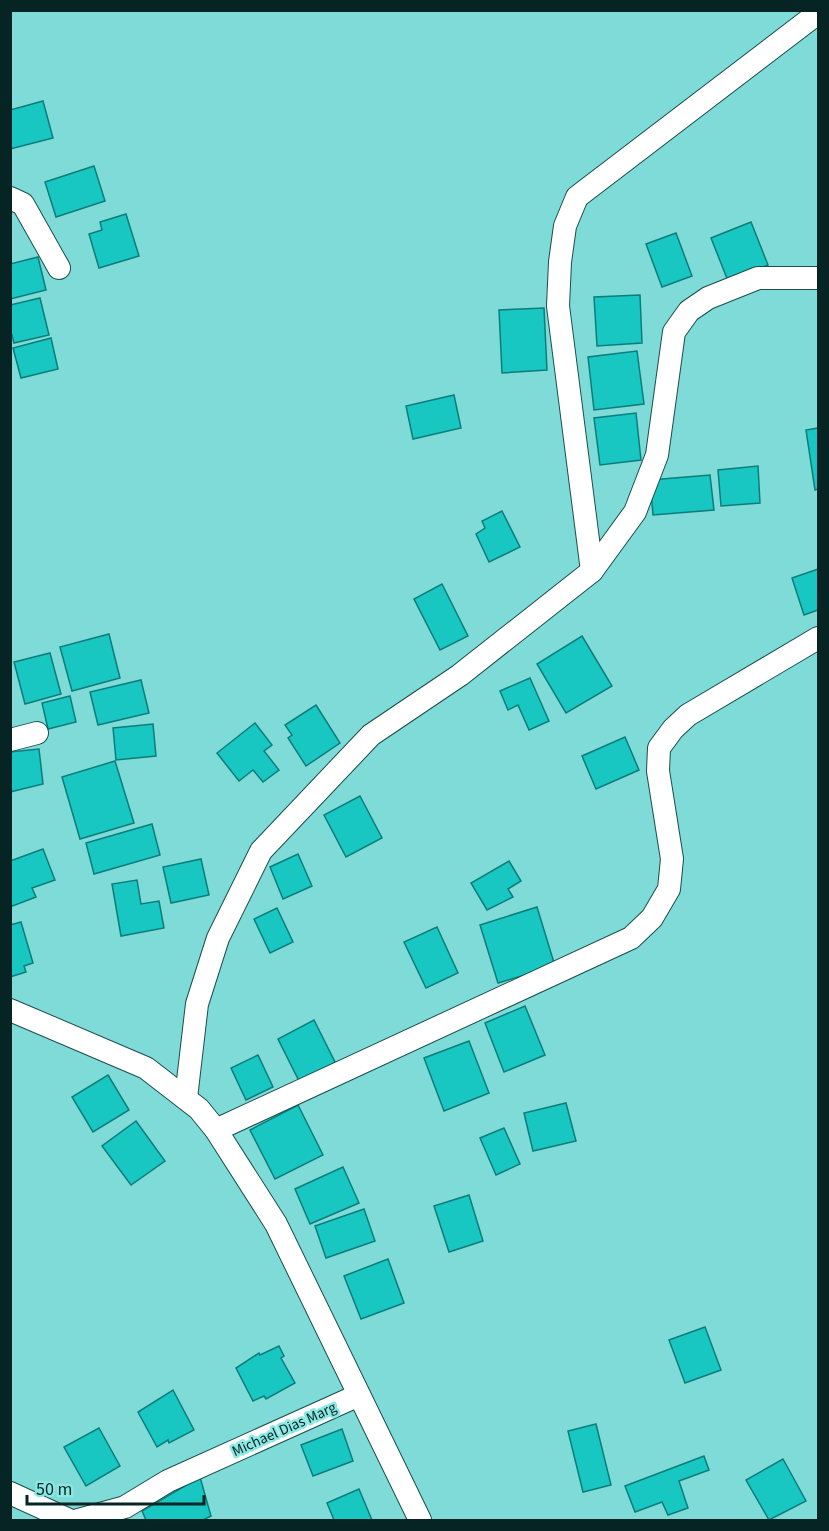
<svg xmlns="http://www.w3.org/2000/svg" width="829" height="1531" font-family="'Source Sans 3',sans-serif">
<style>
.building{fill:#18c6c2;stroke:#0d7d7b;stroke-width:1.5}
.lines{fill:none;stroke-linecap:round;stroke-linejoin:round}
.minor-casing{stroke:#1b4e4c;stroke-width:24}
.minor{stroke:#fff;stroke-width:22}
.labels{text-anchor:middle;stroke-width:5;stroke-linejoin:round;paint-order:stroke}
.street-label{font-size:15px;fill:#052423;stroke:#8be8e4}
</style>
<rect width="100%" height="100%" fill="#7edbd7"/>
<g class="building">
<path d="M43,101L53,138L10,149V110Z"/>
<path d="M94,166L105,201L56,217L45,182Z"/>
<path d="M126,214L139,256L99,268L89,234L102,230L100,222Z"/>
<path d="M751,222L768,265L728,281L711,238Z"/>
<path d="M676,233L692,276L662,287L646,244Z"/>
<path d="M38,257L46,290L10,299V264Z"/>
<path d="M640,295L642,343L597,346L594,297Z"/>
<path d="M40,298L49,335L14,343L10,328V305Z"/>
<path d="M544,308L547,370L502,373L499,310Z"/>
<path d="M51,338L58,369L21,378L13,348Z"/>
<path d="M637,351L644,404L594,410L588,357Z"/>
<path d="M454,395L461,428L413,439L406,406Z"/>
<path d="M636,413L641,460L600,465L594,418Z"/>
<path d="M818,428V489L815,490L806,430Z"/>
<path d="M758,466L760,503L721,506L718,470Z"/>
<path d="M710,475L714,510L653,515L650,480Z"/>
<path d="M502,511L520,547L489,562L476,534L485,528L482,521Z"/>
<path d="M818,569V610L804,615L792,578Z"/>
<path d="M442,584L468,636L440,650L414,599Z"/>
<path d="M109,634L120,678L72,691L60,647Z"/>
<path d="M582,636L612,686L566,713L537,664Z"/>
<path d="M50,653L61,694L25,704L14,662Z"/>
<path d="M530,678L549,721L529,730L518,705L508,710L500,691Z"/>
<path d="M141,680L149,713L98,725L90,692Z"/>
<path d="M70,696L76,722L48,729L42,703Z"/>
<path d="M316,705L340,743L306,766L288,738L292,735L285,725Z"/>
<path d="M255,723L272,745L264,751L279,770L263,782L253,770L239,781L217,753Z"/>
<path d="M153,724L156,756L116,760L113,728Z"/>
<path d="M625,737L639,770L596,789L582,756Z"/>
<path d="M39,749L43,784L10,792V752Z"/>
<path d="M115,761L134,823L80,839L62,777Z"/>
<path d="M360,796L382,838L346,857L324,815Z"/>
<path d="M152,824L160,855L94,874L86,843Z"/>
<path d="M43,849L55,880L32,888L36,897L10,907V861Z"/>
<path d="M298,854L312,886L283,899L270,867Z"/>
<path d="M201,859L209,895L171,903L163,867Z"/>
<path d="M509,861L521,881L508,889L513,897L487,910L471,883Z"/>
<path d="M137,880L141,904L159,901L164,928L121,936L112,884Z"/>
<path d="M537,907L555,966L498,983L480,925Z"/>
<path d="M277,908L293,942L270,953L254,919Z"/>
<path d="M21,922L33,963L24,966L26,972L10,977V925Z"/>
<path d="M437,927L458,973L426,988L404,942Z"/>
<path d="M525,1006L545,1055L504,1072L485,1023Z"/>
<path d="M314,1020L337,1066L301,1085L278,1039Z"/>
<path d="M469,1041L489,1093L444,1111L424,1058Z"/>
<path d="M258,1055L273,1087L246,1100L231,1068Z"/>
<path d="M108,1075L129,1110L93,1132L72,1097Z"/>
<path d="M566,1103L576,1141L533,1151L524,1113Z"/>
<path d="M298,1105L323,1155L275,1179L250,1130Z"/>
<path d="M136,1121L165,1161L131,1185L102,1146Z"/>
<path d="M504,1128L520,1164L496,1175L480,1138Z"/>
<path d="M343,1167L359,1203L310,1224L295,1189Z"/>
<path d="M469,1195L483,1241L449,1252L434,1206Z"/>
<path d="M364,1209L375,1241L326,1258L315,1226Z"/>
<path d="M388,1259L404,1303L361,1319L344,1276Z"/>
<path d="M705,1327L721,1370L685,1383L669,1340Z"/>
<path d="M279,1346L284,1356L281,1358L295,1383L266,1399L264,1396L253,1401L236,1368L259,1353L260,1355Z"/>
<path d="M173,1390L194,1430L169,1443L168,1440L157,1447L138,1412Z"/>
<path d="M596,1424L611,1485L583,1492L568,1431Z"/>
<path d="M99,1428L120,1466L86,1486L64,1447Z"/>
<path d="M342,1429L353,1461L313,1476L301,1445Z"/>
<path d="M704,1456L709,1470L679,1481L688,1508L668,1515L662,1502L635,1512L625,1486Z"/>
<path d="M783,1459L806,1501L769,1520L746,1480Z"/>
<path d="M200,1477L211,1516L203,1520H146L142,1511Z"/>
<path d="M359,1489L372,1520H334L327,1503Z"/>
</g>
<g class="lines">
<g class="minor-casing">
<g id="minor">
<path d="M10,198L23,204L59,268"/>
<path d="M592,571L558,306L560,262L565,226L577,197L818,13"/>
<path d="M10,740L37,733"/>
<path d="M10,1010L146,1068L199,1109L216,1130L276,1224L420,1520"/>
<path d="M186,1098L197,1004L218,938L261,851L371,735L460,675L592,571L635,512L657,455L674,332L689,311L708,298L758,278H818"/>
<path d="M216,1130L631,938L652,918L669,889L672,859L658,771L659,748L673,729L688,715L818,638"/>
<path d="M10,1493L69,1520"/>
<path d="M78,1520L125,1507L168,1481L359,1395"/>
</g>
</g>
<use href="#minor" class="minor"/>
</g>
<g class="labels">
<g class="street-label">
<text transform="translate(284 1429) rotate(-24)" y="5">Michael Dias Marg</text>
</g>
</g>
<rect width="829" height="1531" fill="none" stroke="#052423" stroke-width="24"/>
<path d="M27 1495v9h177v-9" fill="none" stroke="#052423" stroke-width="3"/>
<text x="36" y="1495" font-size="18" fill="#052423" stroke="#8be8e4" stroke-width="4.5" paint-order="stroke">50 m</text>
</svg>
